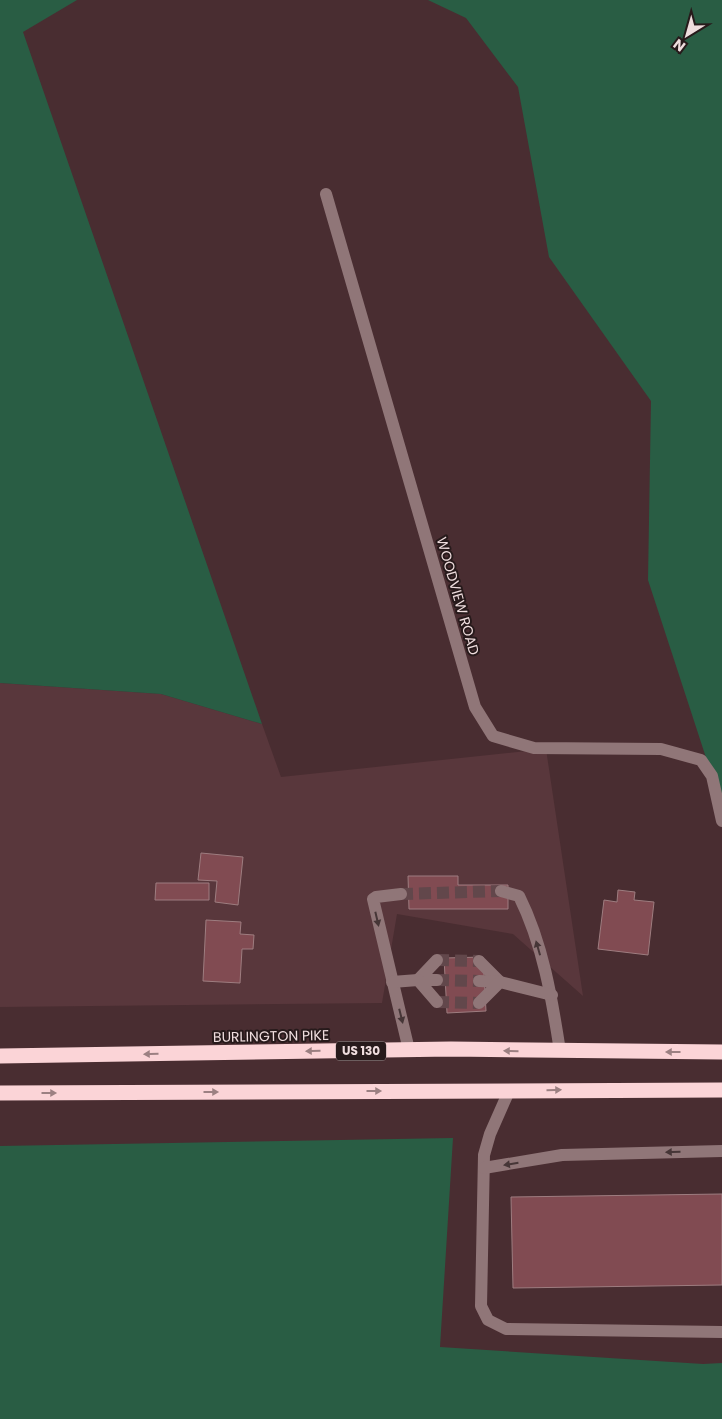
<svg xmlns="http://www.w3.org/2000/svg" width="722" height="1419" font-family="Poppins,sans-serif">
<style>
.built{fill:#59373c}
.green{fill:#295d44}
.building{fill:#814b52;stroke:#9e7d80}
.lines{fill:none;stroke-linecap:round;stroke-linejoin:round}
.minor-tunnel{stroke:#62474b;stroke-width:12;stroke-dasharray:12 6;stroke-linecap:butt}
.minor{stroke:#907678;stroke-width:12}
.highway{stroke:#fbd4d7;stroke-width:15}
.oneway{fill:#463637}
.oneway2{fill:#9c8082}
.labels{text-anchor:middle;stroke-width:4;stroke-linejoin:round;paint-order:stroke}
.shield{fill:#271a1b;stroke:#b3a2a4;stroke-width:1}
.shield-label{font-size:12px;font-weight:bold;fill:#efddde}
.street-label{font-size:14px;fill:#efddde;stroke:#271a1b}
</style>
<rect width="100%" height="100%" fill="#492d31"/>
<path class="built" d="M0,683L161,694L262,724L281,777L546,749L583,996L513,934L397,914L382,1003L0,1007Z"/>
<g class="green">
<path d="M0,0H77L23,32L262,724L161,694L0,683Z"/>
<path d="M428,0H722V821L712,776L648,580L651,401L549,257L518,87L466,18Z"/>
<path d="M453,1138L440,1347L703,1364L722,1363V1419H0V1146Z"/>
</g>
<g class="building">
<path d="M201,853L243,857L238,905L215,902L217,881L198,880Z"/>
<path d="M408,876H458V885H508V909H409Z"/>
<path d="M156,883H209V900H155Z"/>
<path d="M618,890L635,892L634,900L654,902L648,955L598,949L604,900L617,902Z"/>
<path d="M206,920L241,922L240,934L254,935L253,949H242L240,983L203,981Z"/>
<path d="M483,957L486,1011L447,1013L444,958Z"/>
<path d="M722,1194V1285L513,1288L511,1197Z"/>
</g>
<g class="lines">
<g class="minor-tunnel">
<path d="M401,894L501,891"/>
<path d="M437,960L479,961"/>
<path d="M437,980L479,981"/>
<path d="M437,1002L479,1003"/>
</g>
<g class="minor">
<path d="M326,194L475,707L493,736L534,748L661,749L701,760L712,776L722,821"/>
<path d="M501,891L519,896C543,944 552,999 560,1051"/>
<path d="M401,894L376,897L373,899L409,1050"/>
<path d="M479,961L500,982"/>
<path d="M418,980L437,960"/>
<path d="M418,980H437"/>
<path d="M479,981L500,982"/>
<path d="M392,982L418,980L437,1002"/>
<path d="M479,1003L500,982L552,995"/>
<path d="M509,1091L490,1134L484,1155L481,1306L488,1320L506,1329L722,1332"/>
<path d="M484,1168L562,1155L722,1151"/>
</g>
<g class="highway">
<path d="M0,1056L451,1049L722,1052"/>
<path d="M0,1093L722,1090"/>
</g>
</g>
<defs><path id="oneway-solid" d="M-6-.8H1V-3.2L6.5 0L1 3.2V.8H-6Z" transform="scale(1.25)"/></defs>
<g class="oneway">
<use href="#oneway-solid" transform="translate(377 919) rotate(77)"/>
<use href="#oneway-solid" transform="translate(538 948) rotate(-106)"/>
<use href="#oneway-solid" transform="translate(401 1016) rotate(76)"/>
<use href="#oneway-solid" transform="translate(673 1152) rotate(178)"/>
<use href="#oneway-solid" transform="translate(511 1164) rotate(171)"/>
</g>
<g class="oneway2">
<use href="#oneway-solid" transform="translate(313 1051) rotate(179)"/>
<use href="#oneway-solid" transform="translate(511 1051) rotate(-179)"/>
<use href="#oneway-solid" transform="translate(673 1052) rotate(-180)"/>
<use href="#oneway-solid" transform="translate(151 1054) rotate(179)"/>
<use href="#oneway-solid" transform="translate(554 1090) rotate(-1)"/>
<use href="#oneway-solid" transform="translate(374 1091)"/>
<use href="#oneway-solid" transform="translate(211 1092)"/>
<use href="#oneway-solid" transform="translate(49 1093)"/>
</g>
<g class="labels">
<rect class="shield" x="336" y="1041.5" width="50" height="19" rx="4"/>
<g class="shield-label">
<text x="361" y="1055">US 130</text>
</g>
<g class="street-label">
<text transform="translate(458 596) rotate(74)" y="5">WOODVIEW ROAD</text>
<text transform="translate(271 1036) rotate(-1)" y="5">BURLINGTON PIKE</text>
</g>
</g>
<g transform="translate(687 35) rotate(217)" stroke="#271a1b" stroke-width="4" paint-order="stroke">
<path d="M0-4L9 19L0 12L-9 19Z" fill="#efddde"/>
<text y="-8" font-size="14" font-weight="bold" text-anchor="middle" fill="#efddde">N</text>
</g>
</svg>
